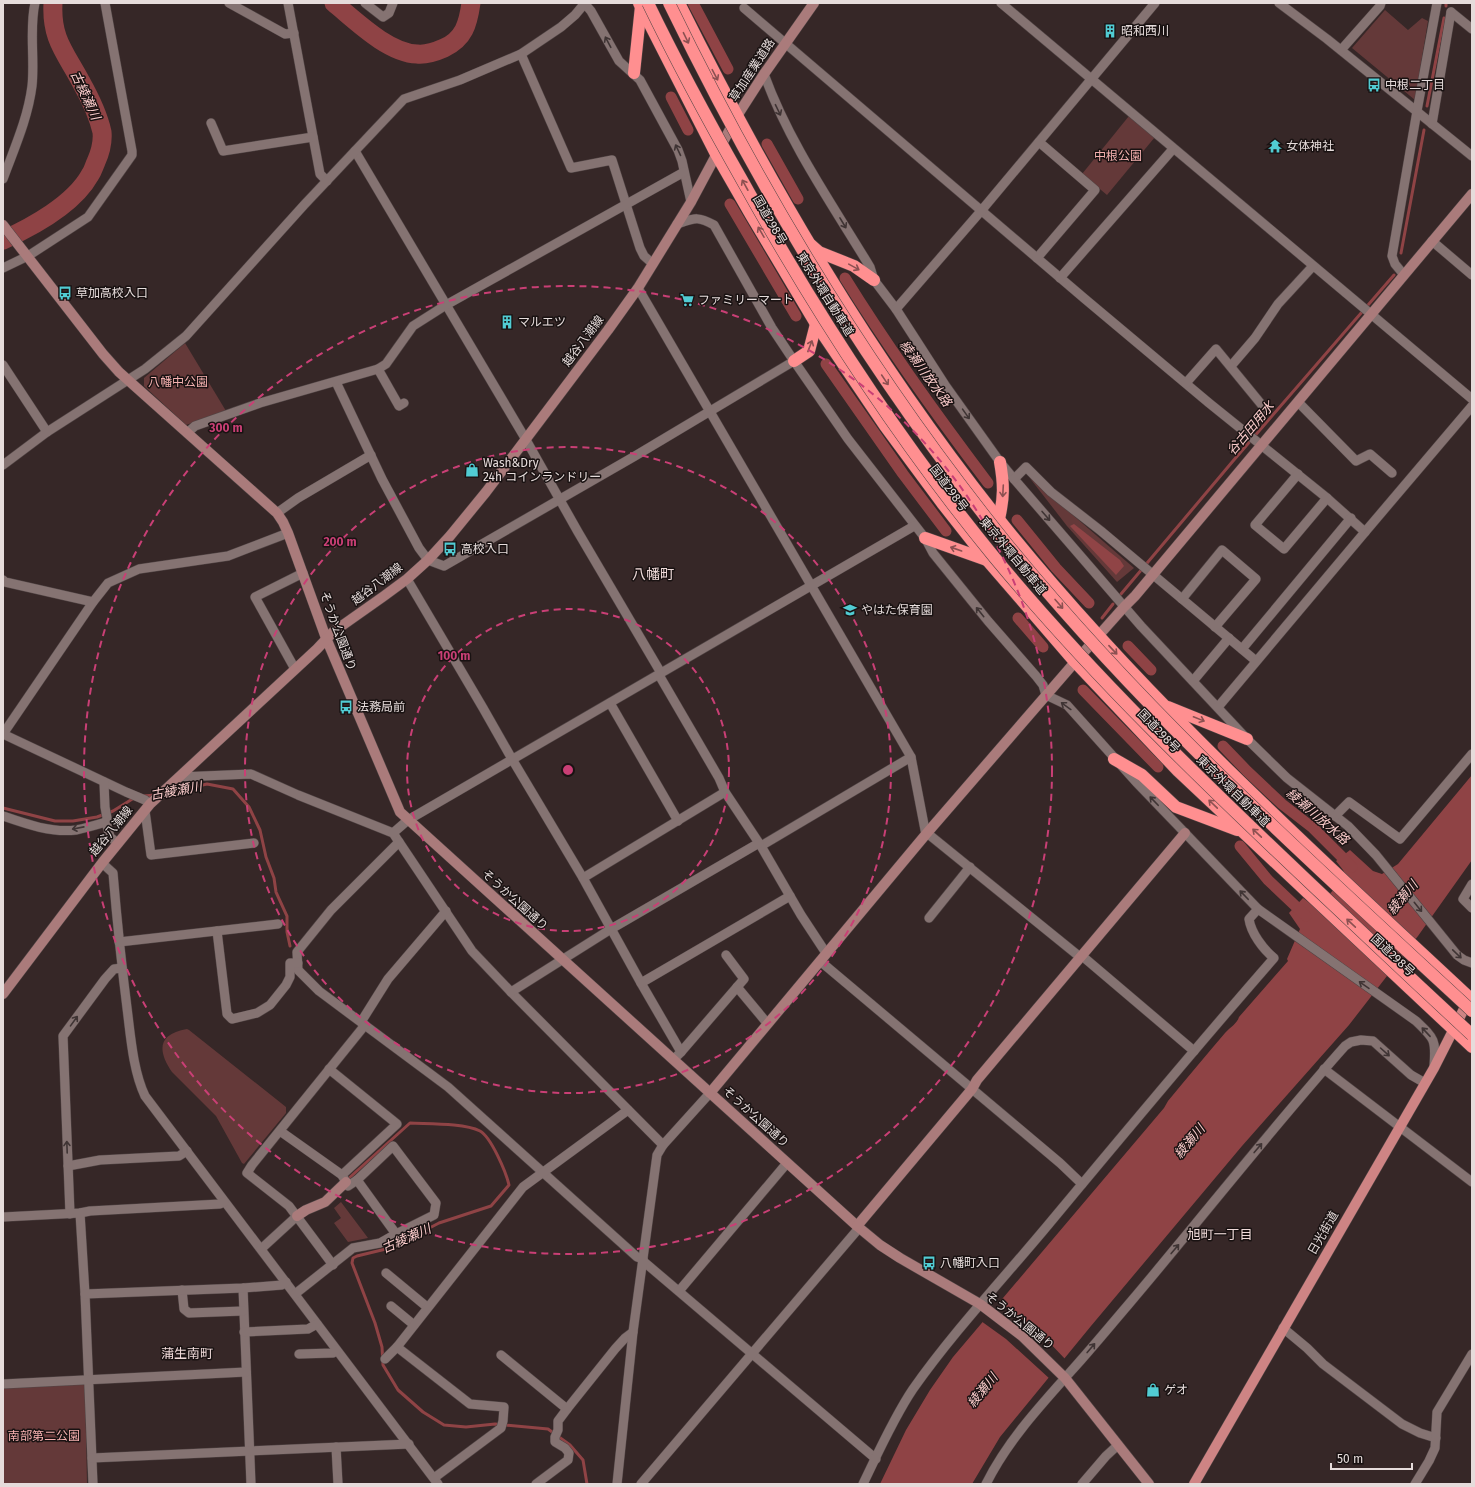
<svg xmlns="http://www.w3.org/2000/svg" width="1475" height="1487" font-family="'Fira Sans','Noto Sans JP',sans-serif">
<style>
.green{fill:#643939}
.forest{fill:#904446}
.water{fill:#8f4345}
.pier{fill:#362727}
.lines{fill:none;stroke-linecap:round;stroke-linejoin:round}
.stream{stroke:#8f4345;stroke-width:3}
.canal{stroke:#8f4345;stroke-width:11}
.river{stroke:#8f4345;stroke-width:19}
.street-casing{stroke:#514545;stroke-width:10}
.secondary-casing{stroke:#514545;stroke-width:11}
.primary-casing{stroke:#514545;stroke-width:11}
.highway-casing{stroke:#514545;stroke-width:13}
.street{stroke:#857372;stroke-width:9}
.secondary{stroke:#aa7b7b;stroke-width:10}
.primary{stroke:#ce8484;stroke-width:10}
.highway{stroke:#ff8f90;stroke-width:12}
.highway-bridge-casing{stroke:#514545;stroke-width:13;stroke-linecap:butt}
.highway-bridge{stroke:#ff8f90;stroke-width:12}
.oneway{stroke:#8c5051}
.oneway2{stroke:#3f3434}
.ring{fill:none;stroke:#c93f75;stroke-width:2;stroke-dasharray:7 5}
.labels{text-anchor:middle;stroke-width:3;stroke-linejoin:round;paint-order:stroke}
.poi-label{font-size:12px;fill:#e6dcdb;stroke:#191212;text-anchor:start}
.street-label{font-size:12px;fill:#e6dcdb;stroke:#191212}
.park-label{font-size:12px;fill:#f5b1b0;stroke:#191212}
.water-label{font-size:13px;font-style:italic;fill:#fbcccb;stroke:#191212}
.neighbourhood-label{font-size:13px;fill:#efdad9;stroke:#191212}
.quarter-label{font-size:14px;fill:#efdad9;stroke:#191212}
.centre{fill:#c93f75;stroke:#191212;stroke-width:2}
.ring-label{font-size:12px;text-anchor:middle;font-weight:bold;fill:#c93f75;stroke:#191212;stroke-width:3;stroke-linejoin:round;paint-order:stroke}
</style>
<rect width="100%" height="100%" fill="#362727"/>
<g class="green">
<path d="M1385,10L1408,30L1422,18L1428,21L1415,100L1352,48Z"/>
<path d="M1129,116L1155,137L1107,195L1082,174Z"/>
<path d="M185,343L226,411L186,425L144,386V378Z"/>
<path d="M1029,477L1134,568L1117,582L1067,526Z"/>
<path d="M187,1029L189,1030L286,1107V1113L244,1164L242,1163L216,1116L172,1072C157,1050 158,1034 187,1029Z"/>
<path d="M341,1202L368,1238L348,1242L334,1223L341,1218L334,1208Z"/>
<path d="M85,1384L87,1484H3V1388Z"/>
</g>
<path class="forest" d="M1074,524L1120,560L1124,566L1116,575L1070,526Z"/>
<path class="water" d="M1472,775V860L1418,936L1349,1025L1242,1146L1091,1326L1000,1437L972,1484H880L906,1430L930,1390L953,1357L1164,1108L1168,1101C1187,1078 1206,1055 1225,1033C1230,1027 1237,1024 1239,1017L1288,961L1287,959L1300,929L1289,913L1303,898L1317,908L1346,876L1343,870L1336,861L1350,850L1373,871L1382,874L1398,864Z"/>
<path class="pier" d="M998,1300L1045,1338L1066,1360L1050,1379L1006,1339L981,1321Z"/>
<g class="lines">
<g class="stream">
<path d="M1446,6V3"/>
<path d="M1427,106L1444,18"/>
<path d="M1401,253L1424,130"/>
<path d="M1121,594L1233,461L1394,275"/>
<path d="M1102,618L1113,604"/>
<path d="M167,793L207,784L233,789L249,807L260,830L266,857L274,878L276,892L287,916V932L290,946"/>
<path d="M143,796L156,795"/>
<path d="M3,808L55,821H73L97,817L113,811L134,798"/>
<path d="M348,1179L410,1123C428,1124 464,1123 480,1131C491,1137 506,1172 509,1185L491,1206L439,1223L399,1244L390,1248L357,1256L353,1258L352,1263L375,1323L382,1347L383,1365L398,1390L423,1412L444,1425L466,1427L495,1424L548,1429L570,1445L583,1460L587,1484"/>
</g>
<g class="canal">
<path d="M693,3L728,69"/>
<path d="M671,97L688,130"/>
<path d="M767,144L798,199"/>
<path d="M730,204L796,316"/>
<path d="M845,278C889,349 938,417 988,483"/>
<path d="M826,364L903,474L946,531"/>
<path d="M1017,520L1056,568L1089,603"/>
<path d="M1018,618L1043,647"/>
<path d="M1128,646L1151,670"/>
<path d="M1083,690L1158,767"/>
<path d="M1223,746L1247,771L1282,804L1313,828L1352,867"/>
<path d="M1240,846L1268,880L1306,916"/>
</g>
<g class="river">
<path d="M334,3C356,21 388,53 417,54C427,55 435,52 444,48C464,39 468,24 471,3"/>
<path d="M3,240C32,227 74,204 90,175C93,171 94,166 96,162C100,153 103,142 102,132C98,114 90,98 81,82C65,52 51,39 53,3"/>
</g>
<g class="street-casing">
<g id="street">
<path d="M229,3L285,34L294,33"/>
<path d="M288,3L320,174L327,181"/>
<path d="M365,3L383,17L389,13L393,3"/>
<path d="M1001,3L1472,399"/>
<path d="M1279,3L1327,39L1472,156"/>
<path d="M585,4L591,11L619,61L640,80L678,150L682,161L691,202"/>
<path d="M744,8L1085,299L1209,403L1327,498L1365,532L1472,406"/>
<path d="M1451,12L1472,29"/>
<path d="M1341,50L1380,6L1381,3"/>
<path d="M521,54L571,168L612,160L640,248L644,256L653,264"/>
<path d="M764,74C789,143 832,204 870,267L874,280L896,309L945,385L1000,462L1014,479L1141,626L1247,739L1287,778L1348,826L1376,855L1457,955L1464,960L1472,963"/>
<path d="M211,123L223,151L313,137"/>
<path d="M1432,124L1451,12"/>
<path d="M355,151L525,438L578,532L661,673"/>
<path d="M3,179C14,149 28,118 32,86C35,59 29,29 35,3"/>
<path d="M677,224C695,218 698,216 714,225L772,328L794,361L848,439L925,538L933,553L988,621L1036,676L1043,685L1046,695L1067,705L1137,783L1258,909L1416,1021C1435,1039 1436,1040 1434,1066"/>
<path d="M1432,241L1472,275"/>
<path d="M1037,258L1095,190L1039,142"/>
<path d="M3,268L28,256L88,217L132,155V151L105,3"/>
<path d="M1404,275L1395,264L1392,256L1417,111L1437,3"/>
<path d="M1060,278L1173,149"/>
<path d="M638,288L911,757L926,835"/>
<path d="M896,309L981,211L1155,3"/>
<path d="M3,365L47,432"/>
<path d="M1231,366L1255,338L1278,304L1313,266"/>
<path d="M378,369L399,406L404,403"/>
<path d="M336,382L382,479L419,548L428,560L444,566L635,456L794,361"/>
<path d="M1186,383L1216,349L1266,410"/>
<path d="M1298,402L1356,461L1370,454L1392,473"/>
<path d="M187,433L195,426L260,403L378,369L386,364L413,326L446,305L684,172"/>
<path d="M3,465L47,432L145,369L186,336L304,205L404,99L460,80L521,54L561,27L575,15L585,3"/>
<path d="M1298,474L1255,525L1284,549L1327,498"/>
<path d="M1014,479L1026,467L1051,492L1101,531L1256,661"/>
<path d="M277,513L298,498L371,455"/>
<path d="M407,579L483,708L512,759L583,878L641,983L681,1052L674,1059"/>
<path d="M3,580L5,582L93,602"/>
<path d="M1182,599L1222,550L1256,579L1215,627"/>
<path d="M1242,649L1351,518"/>
<path d="M295,669L255,597L303,573"/>
<path d="M659,675L719,778L725,792L761,846L801,915L826,953"/>
<path d="M1193,681L1229,638"/>
<path d="M610,703L678,821"/>
<path d="M1218,707L1365,532"/>
<path d="M3,734L93,602L108,583L139,569L228,556L288,533"/>
<path d="M3,734L126,792L145,800L150,804"/>
<path d="M179,777L251,774L298,795L393,833L472,951L511,992L663,1145"/>
<path d="M104,782L105,807L107,818L106,822"/>
<path d="M145,811L151,855L254,843"/>
<path d="M3,816C26,824 51,833 76,830C86,828 96,825 106,822L110,837L118,843"/>
<path d="M1335,816L1349,802L1400,839L1472,754"/>
<path d="M393,833L408,820L914,526"/>
<path d="M927,833L1080,957"/>
<path d="M399,842L331,910L297,952L298,970L319,991L448,1087L637,1257L643,1259"/>
<path d="M761,846L911,757"/>
<path d="M102,863L113,873C117,921 122,969 128,1016C131,1041 134,1073 145,1096L438,1484"/>
<path d="M583,878L725,792"/>
<path d="M1472,884L1463,899L1472,908"/>
<path d="M929,918L970,867"/>
<path d="M217,931L227,1014L232,1019L257,1013L270,1005L286,985L290,977V963H298"/>
<path d="M119,942L278,924"/>
<path d="M1081,955L1194,1051"/>
<path d="M820,961L1060,1163L1082,1184"/>
<path d="M641,983L790,896"/>
<path d="M737,987L767,1023"/>
<path d="M511,992L611,929L759,843"/>
<path d="M361,1022L388,979L446,911"/>
<path d="M681,1052L744,979L726,955"/>
<path d="M1324,1069L1472,1182"/>
<path d="M280,1131L342,1175"/>
<path d="M68,1166L100,1160L179,1156L187,1151"/>
<path d="M357,1180L396,1234"/>
<path d="M80,1213L85,1294L93,1484"/>
<path d="M70,1214L63,1036L105,979L114,969L122,968"/>
<path d="M3,1217L80,1213L90,1211L220,1204L224,1202"/>
<path d="M261,1249L297,1216"/>
<path d="M643,1261L876,1459"/>
<path d="M333,1265L289,1206L247,1173L252,1165L365,1025"/>
<path d="M386,1273L427,1307"/>
<path d="M243,1288L251,1484"/>
<path d="M182,1290L184,1309L189,1313L243,1311"/>
<path d="M679,1291L787,1163"/>
<path d="M85,1294L243,1288L282,1285L286,1282"/>
<path d="M295,1294L353,1248L380,1243L396,1234L434,1215L436,1203L393,1146L357,1180L348,1186L342,1175L397,1124L329,1069"/>
<path d="M391,1306L414,1325"/>
<path d="M1283,1328L1307,1348L1323,1364L1402,1424L1420,1433L1436,1438"/>
<path d="M244,1332L308,1329L317,1324"/>
<path d="M397,1347L470,1404L504,1407L503,1421L501,1428L434,1478"/>
<path d="M299,1354L333,1353L336,1350"/>
<path d="M501,1355L567,1409"/>
<path d="M385,1359L397,1347L523,1187L628,1110"/>
<path d="M3,1384L246,1372"/>
<path d="M336,1447L338,1484"/>
<path d="M92,1458L409,1444"/>
<path d="M536,1484L568,1460L569,1453L565,1448L555,1442V1437L558,1430V1421L567,1409L615,1349L625,1338L633,1332"/>
<path d="M617,1484L633,1332L657,1155L663,1145L710,1093"/>
<path d="M641,1484L859,1228"/>
<path d="M863,1484C878,1453 894,1417 913,1389C954,1331 1003,1279 1048,1225C1122,1136 1197,1046 1274,958C1263,949 1251,933 1249,919L1258,909"/>
<path d="M986,1484C1008,1440 1041,1405 1073,1369C1092,1348 1110,1326 1128,1305C1201,1219 1270,1130 1345,1046L1351,1042L1361,1040L1373,1041L1411,1075L1425,1083"/>
<path d="M1082,1484L1106,1456L1118,1445"/>
<path d="M1415,1484L1429,1461L1435,1448L1437,1412L1472,1354"/>
</g>
</g>
<g class="secondary-casing">
<g id="secondary">
<path d="M3,225L103,354L119,372L277,513L283,522L288,533L326,638L400,812L857,1226L880,1245L900,1258L980,1304L1022,1336L1065,1378L1149,1484"/>
<path d="M3,994L102,863L150,804L317,649L333,632L384,596L407,579L428,560L450,536L486,492L608,330L638,288L691,202L737,116L764,74L814,3"/>
<path d="M710,1093L927,833L1075,662L1124,607L1135,596L1472,194"/>
<path d="M297,1216L306,1210L325,1202L346,1182"/>
<path d="M857,1226L972,1089L977,1080L1185,833"/>
</g>
</g>
<g class="primary-casing">
<path id="primary" d="M1194,1484L1434,1068L1469,999"/>
</g>
<g class="highway-casing">
<g id="highway">
<path d="M639,3L716,154L751,215L816,324L885,426L942,503L987,560L1075,662L1178,771L1472,1047"/>
<path d="M679,3C770,186 870,357 997,517C1138,694 1307,846 1472,1000"/>
<path d="M634,73L641,6"/>
<path d="M811,245L819,252L854,266L874,280"/>
<path d="M794,361L809,351L816,324"/>
<path d="M999,519C1004,497 1004,485 1000,462"/>
<path d="M925,538L987,560"/>
<path d="M1168,707L1247,739"/>
<path d="M1114,759L1142,775L1176,807L1237,830"/>
</g>
</g>
<use href="#street" class="street"/>
<use href="#secondary" class="secondary"/>
<use href="#primary" class="primary"/>
<use href="#highway" class="highway"/>
<g class="highway-bridge-casing">
<g id="highway-bridge">
<path d="M648,3C677,63 709,122 742,180C816,313 898,440 995,558C1092,675 1201,780 1311,884C1365,935 1418,985 1472,1035"/>
<path d="M669,3C762,195 873,378 1007,544C1146,715 1311,862 1472,1011"/>
</g>
</g>
<use href="#highway-bridge" class="highway-bridge"/>
</g>
<defs><path id="oneway-shaft" d="M-6 0H5M1.5-3L5.5 0L1.5 3" fill="none" stroke-width="1.6" stroke-linecap="round" stroke-linejoin="round"/></defs>
<g class="oneway">
<use href="#oneway-shaft" transform="translate(686 38) rotate(64)"/>
<use href="#oneway-shaft" transform="translate(715 75) rotate(62)"/>
<use href="#oneway-shaft" transform="translate(745 185) rotate(-119)"/>
<use href="#oneway-shaft" transform="translate(761 232) rotate(-120)"/>
<use href="#oneway-shaft" transform="translate(854 267) rotate(29)"/>
<use href="#oneway-shaft" transform="translate(810 346) rotate(-69)"/>
<use href="#oneway-shaft" transform="translate(885 380) rotate(56)"/>
<use href="#oneway-shaft" transform="translate(1003 491) rotate(93)"/>
<use href="#oneway-shaft" transform="translate(956 549) rotate(-161)"/>
<use href="#oneway-shaft" transform="translate(1059 604) rotate(49)"/>
<use href="#oneway-shaft" transform="translate(1113 650) rotate(47)"/>
<use href="#oneway-shaft" transform="translate(1199 719) rotate(22)"/>
<use href="#oneway-shaft" transform="translate(1213 804) rotate(-136)"/>
<use href="#oneway-shaft" transform="translate(1257 833) rotate(-137)"/>
<use href="#oneway-shaft" transform="translate(1351 923) rotate(-137)"/>
</g>
<g class="oneway2">
<use href="#oneway-shaft" transform="translate(608 42) rotate(-118)"/>
<use href="#oneway-shaft" transform="translate(778 110) rotate(64)"/>
<use href="#oneway-shaft" transform="translate(678 150) rotate(-115)"/>
<use href="#oneway-shaft" transform="translate(843 223) rotate(59)"/>
<use href="#oneway-shaft" transform="translate(966 414) rotate(55)"/>
<use href="#oneway-shaft" transform="translate(1046 516) rotate(49)"/>
<use href="#oneway-shaft" transform="translate(980 612) rotate(-129)"/>
<use href="#oneway-shaft" transform="translate(1066 706) rotate(-144)"/>
<use href="#oneway-shaft" transform="translate(1154 801) rotate(-134)"/>
<use href="#oneway-shaft" transform="translate(78 828) rotate(169)"/>
<use href="#oneway-shaft" transform="translate(1244 895) rotate(-134)"/>
<use href="#oneway-shaft" transform="translate(1418 907) rotate(51)"/>
<use href="#oneway-shaft" transform="translate(1457 954) rotate(44)"/>
<use href="#oneway-shaft" transform="translate(1364 985) rotate(-145)"/>
<use href="#oneway-shaft" transform="translate(74 1021) rotate(-54)"/>
<use href="#oneway-shaft" transform="translate(1426 1032) rotate(-133)"/>
<use href="#oneway-shaft" transform="translate(1385 1052) rotate(42)"/>
<use href="#oneway-shaft" transform="translate(67 1147) rotate(-92)"/>
<use href="#oneway-shaft" transform="translate(1258 1148) rotate(-50)"/>
<use href="#oneway-shaft" transform="translate(1175 1249) rotate(-50)"/>
<use href="#oneway-shaft" transform="translate(1091 1348) rotate(-50)"/>
</g>
<g class="ring">
<circle cx="568" cy="770" r="161"/>
<circle cx="568" cy="770" r="323"/>
<circle cx="568" cy="770" r="484"/>
</g>
<defs>
<g id="building-bare" transform="scale(1.08)"><path d="M-4-6H4V6H1V3H-1V6H-4ZM-2.5-4.3h1.7v1.8h-1.7ZM.8-4.3h1.7v1.8H.8ZM-2.5-1h1.7V.8h-1.7ZM.8-1h1.7V.8H.8Z" fill="#51ccd3" stroke="#191212" stroke-width="2.5" paint-order="stroke"/></g>
<g id="bus-bare" transform="scale(1.08)"><path d="M-5-6H5V4H4V6H2V4H-2V6H-4V4H-5ZM-3.5-4V0h7V-4ZM-3.5 1.2v1.5H-2V1.2ZM2 1.2v1.5H3.5V1.2Z" fill="#51ccd3" stroke="#191212" stroke-width="2.5" paint-order="stroke"/></g>
<g id="temple-bare" transform="scale(1.08)"><path d="M0-6L5-2H3V0L6.5 2.5H4V6H1.5V3h-3V6H-4V2.5H-6.5L-3 0V-2H-5Z" fill="#51ccd3" stroke="#191212" stroke-width="2.5" paint-order="stroke"/></g>
<g id="supermarket-bare" transform="scale(1.08)"><path d="M-6-5.5h2.5l.6 2H6L4.5 2H-2.5L-4.4-4H-6ZM-1.5 3.2a1.3 1.3 0 1 0 .1 0ZM3 3.2a1.3 1.3 0 1 0 .1 0Z" fill="#51ccd3" stroke="#191212" stroke-width="2.5" paint-order="stroke"/></g>
<g id="shop-bare" transform="scale(1.08)"><path d="M-5-2.5h2.3a2.7 3.5 0 0 1 5.4 0H5L5.5 6h-11ZM-1.5-2.5h3a1.5 2.3 0 0 0-3 0Z" fill="#51ccd3" stroke="#191212" stroke-width="2.5" paint-order="stroke"/></g>
<g id="school-bare" transform="scale(1.08)"><path d="M0-5L7-2L0 1L-7-2ZM-4 1L0 2.5L4 1V4Q0 6-4 4Z" fill="#51ccd3" stroke="#191212" stroke-width="2.5" paint-order="stroke"/></g>
</defs>
<g fill-rule="evenodd">
<use href="#building-bare" x="1110" y="31"/>
<use href="#bus-bare" x="1374" y="85"/>
<use href="#temple-bare" x="1275" y="146"/>
<use href="#bus-bare" x="65" y="293"/>
<use href="#supermarket-bare" x="687" y="300"/>
<use href="#building-bare" x="507" y="322"/>
<use href="#shop-bare" x="472" y="470"/>
<use href="#bus-bare" x="450" y="549"/>
<use href="#school-bare" x="850" y="610"/>
<use href="#bus-bare" x="346" y="707"/>
<use href="#bus-bare" x="929" y="1263"/>
<use href="#shop-bare" x="1153" y="1390"/>
</g>
<g class="labels">
<g class="poi-label">
<text x="1121" y="35">昭和西川</text>
<text x="1385" y="89">中根二丁目</text>
<text x="1286" y="150">女体神社</text>
<text x="76" y="297">草加高校入口</text>
<text x="698" y="304">ファミリーマート</text>
<text x="518" y="326">マルエツ</text>
<text x="483" y="467">Wash&amp;Dry<tspan x="483" dy="14">24h コインランドリー</tspan></text>
<text x="461" y="553">高校入口</text>
<text x="861" y="614">やはた保育園</text>
<text x="357" y="711">法務局前</text>
<text x="940" y="1267">八幡町入口</text>
<text x="1164" y="1394">ゲオ</text>
</g>
<g class="street-label">
<text transform="translate(752 70) rotate(-57)" y="4">草加産業道路</text>
<text transform="translate(770 220) rotate(60)" y="4">国道298号</text>
<text transform="translate(825 294) rotate(58)" y="4">東京外環自動車道</text>
<text transform="translate(583 341) rotate(-53)" y="4">越谷八潮線</text>
<text transform="translate(949 488) rotate(53)" y="4">国道298号</text>
<text transform="translate(1013 556) rotate(50)" y="4">東京外環自動車道</text>
<text transform="translate(377 584) rotate(-37)" y="4">越谷八潮線</text>
<text transform="translate(338 631) rotate(70)" y="4">そうか公園通り</text>
<text transform="translate(1159 731) rotate(46)" y="4">国道298号</text>
<text transform="translate(1233 791) rotate(44)" y="4">東京外環自動車道</text>
<text transform="translate(111 831) rotate(-51)" y="4">越谷八潮線</text>
<text transform="translate(515 900) rotate(42)" y="4">そうか公園通り</text>
<text transform="translate(1393 955) rotate(43)" y="4">国道298号</text>
<text transform="translate(756 1117) rotate(42)" y="4">そうか公園通り</text>
<text transform="translate(1323 1233) rotate(-60)" y="4">日光街道</text>
<text transform="translate(1020 1321) rotate(39)" y="4">そうか公園通り</text>
</g>
<g class="park-label">
<text x="1118" y="160">中根公園</text>
<text x="178" y="386">八幡中公園</text>
<text x="44" y="1440">南部第二公園</text>
</g>
<g class="water-label">
<text transform="translate(86 95) rotate(65)" y="5">古綾瀬川</text>
<text transform="translate(926 373) rotate(54)" y="5">綾瀬川放水路</text>
<text transform="translate(1250 428) rotate(-50)" y="5">谷古田用水</text>
<text transform="translate(176 790) rotate(-10)" y="5">古綾瀬川</text>
<text transform="translate(1318 816) rotate(41)" y="5">綾瀬川放水路</text>
<text transform="translate(1402 897) rotate(-50)" y="5">綾瀬川</text>
<text transform="translate(1189 1141) rotate(-50)" y="5">綾瀬川</text>
<text transform="translate(406 1238) rotate(-24)" y="5">古綾瀬川</text>
<text transform="translate(982 1390) rotate(-51)" y="5">綾瀬川</text>
</g>
<g class="neighbourhood-label">
<text x="1220" y="1239">旭町一丁目</text>
<text x="187" y="1358">蒲生南町</text>
</g>
<g class="quarter-label">
<text x="653" y="579">八幡町</text>
</g>
</g>
<circle cx="568" cy="770" r="6" class="centre"/>
<g class="ring-label">
<text x="226" y="432">300 m</text>
<text x="340" y="546">200 m</text>
<text x="454" y="660">100 m</text>
</g>
<rect width="1475" height="1487" fill="none" stroke="#e6dcdb" stroke-width="8"/>
<path d="M1331 1463v6h81v-6" fill="none" stroke="#e6dcdb" stroke-width="2"/>
<text x="1337" y="1463" font-size="12" fill="#e6dcdb" stroke="#191212" stroke-width="3" paint-order="stroke">50 m</text>
</svg>
